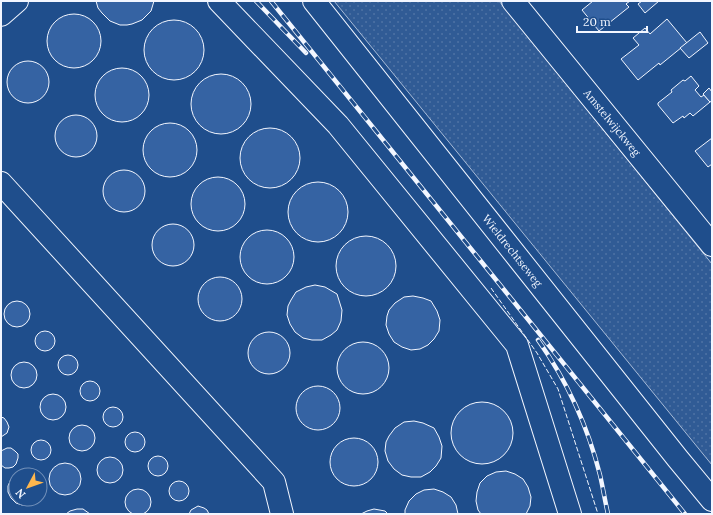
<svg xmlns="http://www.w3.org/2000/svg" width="713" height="515" font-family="Lora,serif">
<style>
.grass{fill:url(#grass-dots);stroke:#a8bbd7}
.building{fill:#3563a3;stroke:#f2f6ff}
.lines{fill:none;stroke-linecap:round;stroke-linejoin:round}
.minor-casing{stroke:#f2f6ff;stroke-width:24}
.minor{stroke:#1f4e8c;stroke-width:22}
.rail-casing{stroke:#f2f6ff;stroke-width:4.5}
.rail{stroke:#1f4e8c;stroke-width:3;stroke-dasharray:9;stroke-linecap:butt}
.fence{stroke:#f2f6ff;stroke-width:1;stroke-dasharray:5 2;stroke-linecap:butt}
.labels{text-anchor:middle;stroke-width:3;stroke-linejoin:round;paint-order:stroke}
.street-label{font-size:11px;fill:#f2f6ff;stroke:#1f4e8c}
</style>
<defs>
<pattern id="grass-dots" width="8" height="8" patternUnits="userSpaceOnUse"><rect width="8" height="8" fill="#305b95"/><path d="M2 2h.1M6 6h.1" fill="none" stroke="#4e73a5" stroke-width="1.8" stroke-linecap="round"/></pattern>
</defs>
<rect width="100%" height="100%" fill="#1f4e8c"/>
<path class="grass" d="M334,1H499L712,264V465Z"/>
<g class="building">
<path d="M96,1H154L151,11L142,20L132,24L127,25H120L110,21L102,13L98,8Z"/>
<path d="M593,1H630L626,4L629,7L599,31L582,10Z"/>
<path d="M642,1H659L645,13L638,4Z"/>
<circle cx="74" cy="41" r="27"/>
<path d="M667,19L687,43L660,65L659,63L638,80L621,59L639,45L633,38L645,28L650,34Z"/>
<circle cx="174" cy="50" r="30"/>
<path d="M700,32L708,43L689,58L680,48Z"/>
<circle cx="28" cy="82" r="21"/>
<circle cx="122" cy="95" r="27"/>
<circle cx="221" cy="104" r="30"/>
<path d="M691,76L699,86L695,90L701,97L704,95L710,102L693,116L690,113L684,118L683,116L673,123L658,105V103L672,92L671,90L683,80L685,81Z"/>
<path d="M709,88L712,92V101L710,102L703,94Z"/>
<circle cx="76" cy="136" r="21"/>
<circle cx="170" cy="150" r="27"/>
<circle cx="270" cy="158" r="30"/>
<path d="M712,138V164L708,167L695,151Z"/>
<circle cx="124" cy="191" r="21"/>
<circle cx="218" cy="204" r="27"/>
<circle cx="318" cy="212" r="30"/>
<circle cx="173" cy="245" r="21"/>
<circle cx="267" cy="257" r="27"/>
<circle cx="366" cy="266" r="30"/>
<circle cx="220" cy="299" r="22"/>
<path d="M315,285L325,287L337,294L342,310L341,321L337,330L331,335L322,340H312L303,338L295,332L290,324L287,315L288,306L291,300L296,292L306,287Z"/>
<path d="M413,296L423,298L431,301L437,311L440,320L439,331L434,339L428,345L420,349L411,350L402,347L394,342L389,334L386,325L387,316L389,310L395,303L404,297Z"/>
<circle cx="17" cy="314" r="13"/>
<circle cx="45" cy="341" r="10"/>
<circle cx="269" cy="353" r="21"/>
<circle cx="363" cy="368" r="26"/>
<circle cx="68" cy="365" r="10"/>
<circle cx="24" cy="375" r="13"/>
<circle cx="90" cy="391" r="10"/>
<circle cx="318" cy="408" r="22"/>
<circle cx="53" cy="407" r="13"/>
<circle cx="482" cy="433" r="31"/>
<circle cx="113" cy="417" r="10"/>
<path d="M1,417L4,418L7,422L9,427L7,433L1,437Z"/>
<path d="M414,421L423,423L434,428L439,437L442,446L441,458L436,466L430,472L421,477H411L402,475L394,469L388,461L385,451L386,442L389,436L395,428L404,422Z"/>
<circle cx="82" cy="438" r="13"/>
<circle cx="135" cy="442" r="10"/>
<circle cx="354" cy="462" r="24"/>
<circle cx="41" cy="450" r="10"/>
<path d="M7,448H11L15,451L18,454V458L16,464L13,467L9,468H5L1,465V451Z"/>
<circle cx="158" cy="466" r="10"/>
<circle cx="110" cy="470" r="13"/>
<circle cx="65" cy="479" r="16"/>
<path d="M506,471L515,474L523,479L528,487L531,497L530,506L526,514H481L478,510L476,501L477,492L480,483L487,476L496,472Z"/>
<path d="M16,475V499H36L32,503L29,505H22L16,503L11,498L8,492V486L11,479Z"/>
<circle cx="179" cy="491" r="10"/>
<circle cx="138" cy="502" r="13"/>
<path d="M434,489L443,492L451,497L456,505L458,514H405V510L409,501L416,494L424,490Z"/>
<path d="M198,506L204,508L207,510L209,514H189L191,510Z"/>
<path d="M77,509H83L90,514H66L70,511Z"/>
<path d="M374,509L385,511L388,514H361L367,511Z"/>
</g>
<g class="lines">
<g class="minor-casing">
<g id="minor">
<path d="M219,1L338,125L517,345L570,514"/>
<path id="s1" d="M314,1L678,459L712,500"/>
<path id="s2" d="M513,1L712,245"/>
<path d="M1,15L17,1"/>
<path d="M1,183L274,482L282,514"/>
</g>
</g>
<use href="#minor" class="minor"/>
<g class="rail-casing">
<g id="rail">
<path d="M256,1L306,53"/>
<path d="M271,1L685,514"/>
<path d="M538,340C567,381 588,427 600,475C603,488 605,501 608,514"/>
</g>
</g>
<use href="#rail" class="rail"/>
<path class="fence" d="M491,288L537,353L558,389L598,514"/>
</g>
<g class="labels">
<g class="street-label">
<text dy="4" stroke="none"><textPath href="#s2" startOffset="157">Amstelwijckweg</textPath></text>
<text dy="4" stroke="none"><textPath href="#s1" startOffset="319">Wieldrechtseweg</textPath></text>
</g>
</g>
<rect width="713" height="515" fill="none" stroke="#f2f6ff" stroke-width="4"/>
<g transform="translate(28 487) rotate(229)"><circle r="19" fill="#1f4e8c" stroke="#7391ba"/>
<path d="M0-3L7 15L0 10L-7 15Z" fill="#ffb74d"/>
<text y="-6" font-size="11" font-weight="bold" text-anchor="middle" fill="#f2f6ff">N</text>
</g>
<path d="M577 26v6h70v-6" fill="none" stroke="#f2f6ff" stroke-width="2"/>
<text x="583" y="26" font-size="12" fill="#f2f6ff" stroke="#1f4e8c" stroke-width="3" paint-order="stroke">20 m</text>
</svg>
